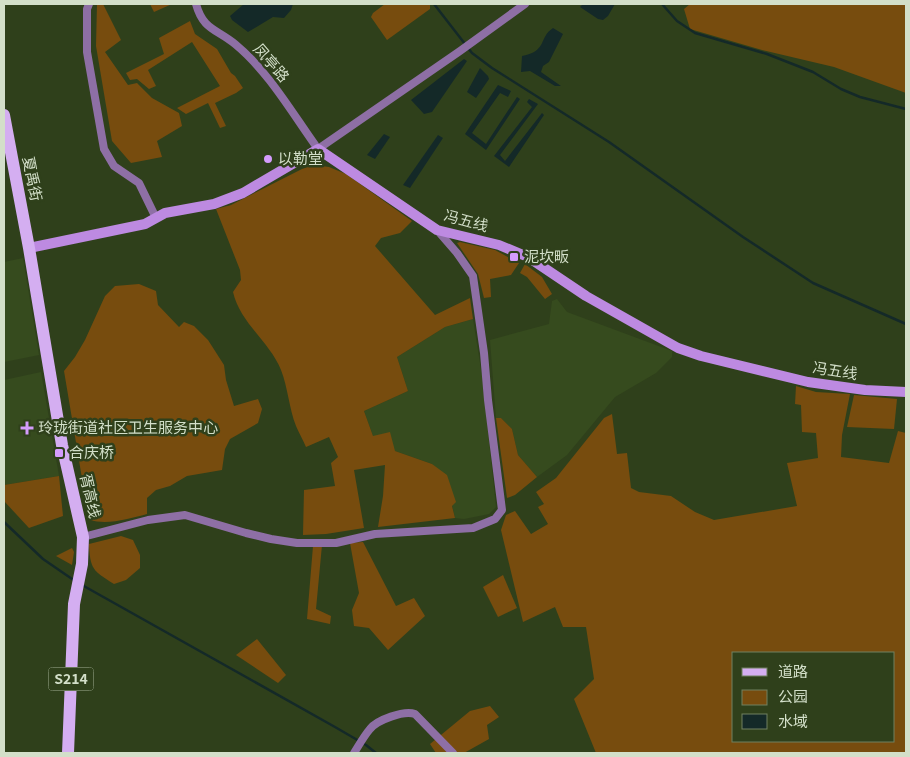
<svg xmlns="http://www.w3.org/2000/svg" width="910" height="757" font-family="Georgia,'Noto Sans SC',serif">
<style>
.built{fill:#364b1e}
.green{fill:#774c0e;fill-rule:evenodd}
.water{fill:#142928}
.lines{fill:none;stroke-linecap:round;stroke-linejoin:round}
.stream{stroke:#142928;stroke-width:2.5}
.street{stroke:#8e6fa5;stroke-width:8}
.secondary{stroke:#bd8ae1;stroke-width:10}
.primary{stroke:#d4aef1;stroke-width:12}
.poi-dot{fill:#d49cfc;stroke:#2f401b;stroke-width:2}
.labels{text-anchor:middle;stroke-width:5;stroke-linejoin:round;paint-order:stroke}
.shield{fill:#2f401b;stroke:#a2af95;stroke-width:1}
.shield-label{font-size:14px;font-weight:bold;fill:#d3dfc9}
.street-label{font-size:15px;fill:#d3dfc9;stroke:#2f401b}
.poi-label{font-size:15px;fill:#d3dfc9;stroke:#2f401b;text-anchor:start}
</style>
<rect width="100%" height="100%" fill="#2f401b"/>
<g class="built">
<path d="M23,258L39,355L4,362V262Z"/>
<path d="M557,299L567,312L672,351V357L656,373L615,397L567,455L537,477L518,455L512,429L501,418H496L490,340L549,324L552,301Z"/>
<path d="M473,319L482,376L496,507L489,514L464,519L455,518L452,505L432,464L395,451L373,436L364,411L408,391L397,357L445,327Z"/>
<path d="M41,372L59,476L4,485V380Z"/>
</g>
<g class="green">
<path d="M97,4H103L121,40L105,52L128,85L137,83L152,98L179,113L182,126L157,141L162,157L131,163L112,141L96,46Z"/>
<path d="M150,4H172L154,12Z"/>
<path d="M385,4H430V9L387,40L371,17L373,13Z"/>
<path d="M690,4H906V93L834,67L762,50L690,29L684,9Z"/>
<path d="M190,21L195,34L217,49L231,73L235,76L243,88L236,93L215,103L226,126L220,128L208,103L186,114L177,108L220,86L192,42L148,70L156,86L149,89L137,79L130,80L126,73L164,54L159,38Z"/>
<path d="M314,165L329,167L346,174L412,221L400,233L381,238L375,246L435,315L470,298L473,319L445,327L397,357L408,391L364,411L373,436L390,432L395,451L432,464L447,475L456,502L452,506L455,518L378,527L383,496L385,465L354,470L364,528L326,534L303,535L304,490L335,486L331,463L338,457L329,437L306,447C303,440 299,433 296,426C289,408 288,388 281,370C270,342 240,323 233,292L241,280L240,270L216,209L231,205L302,169Z"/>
<path d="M460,242L495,250L519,263L511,275L490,279L491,297L484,298L478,274L457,243Z"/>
<path d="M525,264L542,277L552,294L545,299L527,277L520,273Z"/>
<path d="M139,284L156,291L158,305L179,327L184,322L194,326L208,340L224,365L226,380L234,406L258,399L262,409L258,423L230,439L225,449L222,470L187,476L170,486L156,490L147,498V514C128,519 109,525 89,520L64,371L75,357L85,340L105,296L115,286Z"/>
<path d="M796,386L816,392L850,394L842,435L841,457L889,463L898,431L906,433V753H596L574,699L594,679L586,627H563L555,607L523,622L501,530L506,515L515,511L531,534L548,524L538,507L544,504L536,492L556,478L604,418L612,414L617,454L627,453L631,488L639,492L671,496L695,512L714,520L797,506L787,463L818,458L816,433L802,432L801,405L795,404ZM734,653H894V741H734Z"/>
<path d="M854,395L897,399L894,429L847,427Z"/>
<path d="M496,418H501L512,429L518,455L537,477L515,495L507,498Z"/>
<path d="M59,476L63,516L29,528L4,501V485Z"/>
<path d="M121,536L133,540L140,555V568L126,580L114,584C93,571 90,569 89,544Z"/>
<path d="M363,542L396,606L414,598L425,616L388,650L369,628L354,626L352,610L359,593L350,543Z"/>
<path d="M322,545L316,609L331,616L330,624L307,619L313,546Z"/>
<path d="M72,548L74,552L72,565L56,556Z"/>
<path d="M503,575L517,608L498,617L483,587Z"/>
<path d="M257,639L286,675L278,683L236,655Z"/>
<path d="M490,706L499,717L487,725L489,739L464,753H436L430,744L470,711Z"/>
</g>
<g class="water">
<path d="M244,4H293L291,10L284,18L273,17L248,32L232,20L230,16Z"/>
<path d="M583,4H615L608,16L603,20L598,19L580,7Z"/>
<path d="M553,28L563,34L549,62L543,66L541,72L561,86H555L530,71L521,72L522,56C548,51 538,38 553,28Z"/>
<path d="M464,59L467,61L432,112L424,114L411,100Z"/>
<path d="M480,68L488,76L489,79L476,98L467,92Z"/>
<path d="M498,85L511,91L508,97L500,93L472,133L486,144L517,97L520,99L486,150L465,134Z"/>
<path d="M529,99L538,104L500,155L505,161L542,113L544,115L509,167L494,156L532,107L527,102Z"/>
<path d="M384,134L390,137L375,159L367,155Z"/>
<path d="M438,135L443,138L410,188L403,185Z"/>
</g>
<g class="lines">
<g class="stream">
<path d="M434,4L472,53L492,68L609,142L743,237L813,283L906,324"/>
<path d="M662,4L677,21L695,33L767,54L813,72L841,89L860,97L906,109"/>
<path d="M4,522L43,559L75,581"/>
<path d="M82,585L335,727L366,745L376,753"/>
</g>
<g class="street">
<path d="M89,4L87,9V52L104,149L114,166L139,183L156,218"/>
<path d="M196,4C203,30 217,29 235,44C269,72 292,113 318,149L460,51L525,4"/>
<path d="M83,537L148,520L185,515L246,533L271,539L297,543H336L375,534L473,528L495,519L502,510L488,400L484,353L473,276L457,253L437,230"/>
<path d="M354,753C359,745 364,736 370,729C377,720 404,710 415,714L453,753"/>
</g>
<path class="secondary" d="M29,248L145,224L165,213L214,204L243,193L318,149L437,230L499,245L528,257L586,296L678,348L701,356L808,382L865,390L906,392"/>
<path class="primary" d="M4,115L29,248L62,445L83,537L82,564L74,604L68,753"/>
</g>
<g class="poi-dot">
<circle cx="268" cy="159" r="5"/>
<rect x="509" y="252" width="10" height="10" rx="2.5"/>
<path d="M24.5 420.5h5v5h5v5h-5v5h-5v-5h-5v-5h5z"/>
<rect x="54" y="448" width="10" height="10" rx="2.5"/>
</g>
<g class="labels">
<rect class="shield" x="48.5" y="667.5" width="45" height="23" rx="4"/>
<g class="shield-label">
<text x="71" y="684">S214</text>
</g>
<g class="street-label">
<text transform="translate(271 63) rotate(49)" y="5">凤亭路</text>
<text transform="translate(32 179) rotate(79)" y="5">夏禹街</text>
<text transform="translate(466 221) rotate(15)" y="5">冯五线</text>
<text transform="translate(835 371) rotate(9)" y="5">冯五线</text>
<text transform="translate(90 496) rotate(77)" y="5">胥高线</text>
</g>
<g class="poi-label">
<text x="278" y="164">以勒堂</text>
<text x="524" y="262">泥坎畈</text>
<text x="38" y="433">玲珑街道社区卫生服务中心</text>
<text x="69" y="458">合庆桥</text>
</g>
</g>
<rect width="910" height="757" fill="none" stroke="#d3dfc9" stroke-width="10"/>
<rect x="732" y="652" width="162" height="90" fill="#2f401b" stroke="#718061"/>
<rect x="742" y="668" width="25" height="8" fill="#d4aef1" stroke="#718061"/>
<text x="778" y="677" font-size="15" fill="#d3dfc9">道路</text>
<rect x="742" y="690" width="25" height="15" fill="#774c0e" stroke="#718061"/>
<text x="778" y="702" font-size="15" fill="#d3dfc9">公园</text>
<rect x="742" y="714" width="25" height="15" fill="#142928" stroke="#718061"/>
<text x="778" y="727" font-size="15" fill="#d3dfc9">水域</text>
</svg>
